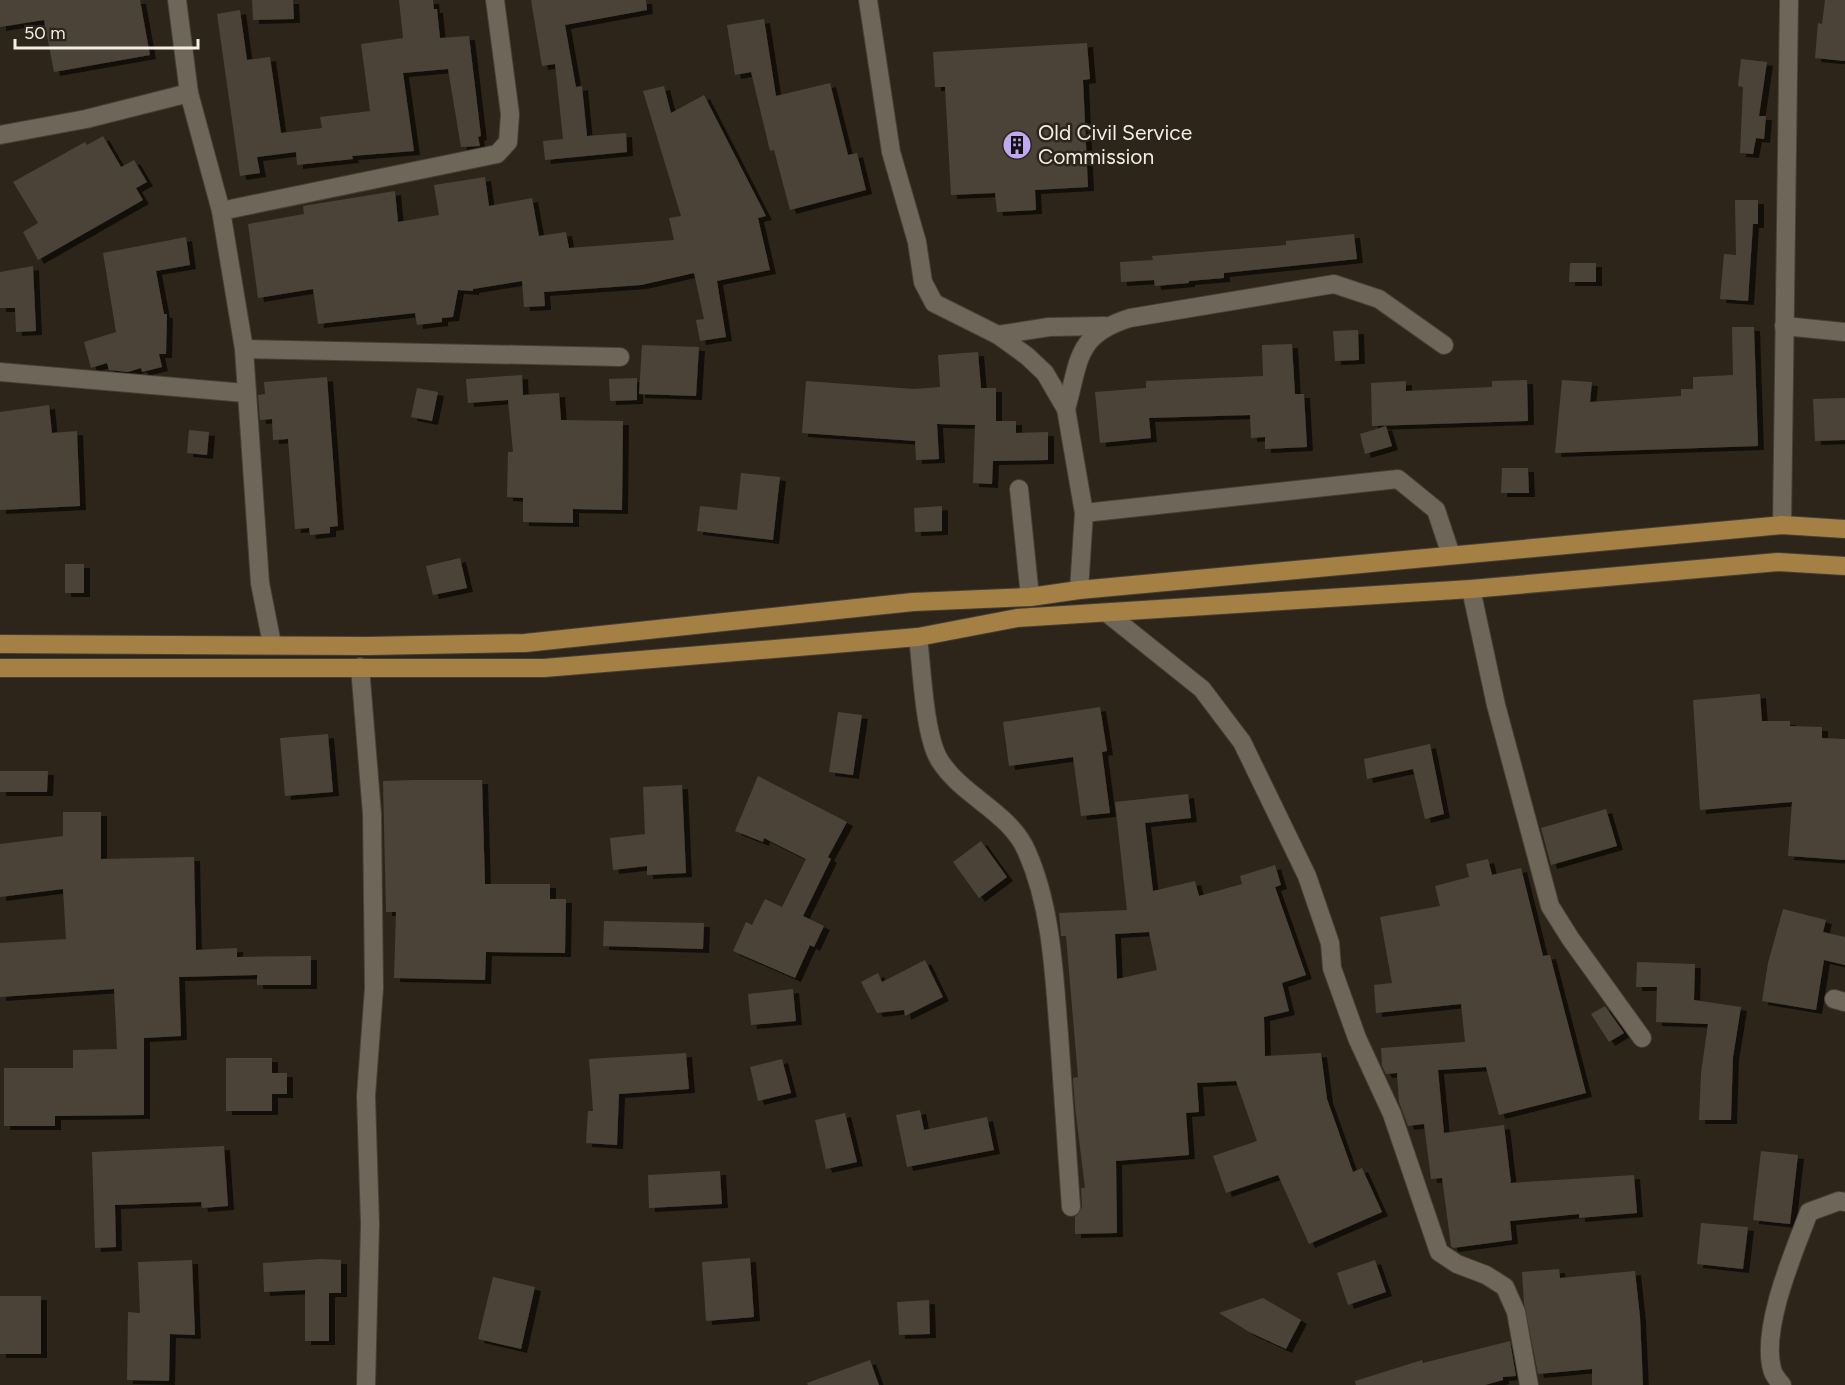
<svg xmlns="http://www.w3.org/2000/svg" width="1845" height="1385" font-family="Figtree,sans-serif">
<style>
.building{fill:#4b4337;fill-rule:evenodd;filter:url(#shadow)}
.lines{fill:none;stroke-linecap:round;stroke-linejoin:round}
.minor-casing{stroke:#463f36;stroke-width:20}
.major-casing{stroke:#463f36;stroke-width:20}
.minor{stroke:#6e6659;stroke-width:18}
.major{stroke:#a58045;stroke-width:18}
.labels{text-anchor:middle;stroke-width:5;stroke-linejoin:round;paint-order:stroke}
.poi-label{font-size:21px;fill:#f2ede6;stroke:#2d251a;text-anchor:start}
</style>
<defs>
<filter id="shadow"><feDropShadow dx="6" dy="4" stdDeviation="0" flood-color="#0009"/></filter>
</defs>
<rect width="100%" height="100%" fill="#2d251a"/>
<g class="building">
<path d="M0,0H140L150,55L54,72L44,20L0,27Z"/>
<path d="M252,0H293L294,19L253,20Z"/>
<path d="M399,0H433L434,9H437L440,38L469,36L481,136L478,137L480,146L461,147L448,69L403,73L414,151L352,156L353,159L297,165L296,152L257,157L260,173L240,176L217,14L240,10L247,60L270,57L281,133L322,128L320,117L370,111L361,44L403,38Z"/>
<path d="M531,0H646L647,10L565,25L576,87L582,86L587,136L626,133L627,152L545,160L543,141L563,139L555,64L542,66Z"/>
<path d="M1825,0H1845V61L1815,58L1818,23L1822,24Z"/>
<path d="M764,19L776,96L830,83L848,155L857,153L866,190L790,210L774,150L770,151L751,72L735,75L727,25Z"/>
<path d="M1087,43L1090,79L1083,80L1088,187L1035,190L1036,210L997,212L995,193L951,195L945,87H935L933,52Z"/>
<path d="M1741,59L1767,62L1759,116H1766L1764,139L1756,138L1753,154L1740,153L1743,87L1738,86Z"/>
<path d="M664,86L671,113L704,95L766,216L758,218L770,270L717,281L726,337L700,341L696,320L704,319L694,273L641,285L544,292L545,306L524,307L522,281L473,289V291L458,290L453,317L442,318V322L417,325L415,313L318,324L313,289L258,298L248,224L304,214L303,206L395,191L398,222L439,215L434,185L485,177L489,206L532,198L539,236L566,232L569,248L674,240L669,218L681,216L643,91Z"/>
<path d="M103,136L121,167L134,160L147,182L136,188L143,200L38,260L23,232L38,223L13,182L85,142L87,145Z"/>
<path d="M1735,200H1758V224H1753L1748,301L1720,299L1724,254L1736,255Z"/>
<path d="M1354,234L1357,259L1224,273V278L1189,281V283L1155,286L1154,280L1121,282L1120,262L1153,260L1152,256L1286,245V241Z"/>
<path d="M186,237L190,265L156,271L164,314H167L166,354H159L162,367L142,372L141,368L128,372L109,370L107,363L91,368L84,342L116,332L103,253Z"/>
<path d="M1570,263H1596V282H1569Z"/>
<path d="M33,266L36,331L16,332L15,308H0V272Z"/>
<path d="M1732,327H1754L1758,446L1555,453L1562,380L1592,382L1590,402L1681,396V389H1693V377L1733,375Z"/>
<path d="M1358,330L1359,360L1335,361L1333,331Z"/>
<path d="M1292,344L1295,394H1304L1307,447L1265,449V437L1251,438L1250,415L1149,418L1151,438L1100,443L1095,392L1146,388V381L1263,376L1262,345Z"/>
<path d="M642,345L699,347L696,396L639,394Z"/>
<path d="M978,352L981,388H996V421H1016V433L1048,432V460L993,461L992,484L973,483L975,425L937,424L939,459L916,460L915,441L802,433L806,381L914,389L940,387L938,355Z"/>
<path d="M522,375L523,395L559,393L561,420L623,421L622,510L573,509V523L523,522V498L507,497L508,452H513L508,400L468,403L466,379Z"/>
<path d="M327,377L338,526L330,527V533L310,535L309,528L295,529L288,439L273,440L272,419L260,420L258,395L265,394L264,382Z"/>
<path d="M637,378V400L610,401L609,379Z"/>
<path d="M1527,380L1528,421L1372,426L1371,383L1406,381V391L1492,387V381Z"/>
<path d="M417,388L438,392L432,421L411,417Z"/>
<path d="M1845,398V440L1815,441L1813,399Z"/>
<path d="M49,405L52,433L77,431L80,506L0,510V412Z"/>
<path d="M1386,426L1392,446L1365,454L1360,434Z"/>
<path d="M189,430L209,432L207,455L187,453Z"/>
<path d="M1502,468H1528L1529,493H1501Z"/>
<path d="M741,473L780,477L773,540L697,531L700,506L737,510Z"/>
<path d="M942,506V531L915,532L914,508Z"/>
<path d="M460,558L467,588L433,595L426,566Z"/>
<rect x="65" y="564" width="19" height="29"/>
<path d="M1760,694L1762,721H1790V726L1822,727V738L1845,739V860L1788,856L1792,802L1700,810L1693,700Z"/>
<path d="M1100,707L1107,751L1102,752L1110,813L1081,816L1073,757L1009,766L1003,722Z"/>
<path d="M838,712L862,715L853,775L829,772Z"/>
<path d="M328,734L333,792L285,796L280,738Z"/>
<path d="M1430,744L1444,814L1425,819L1413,769L1367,779L1364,759Z"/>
<path d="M0,771H48L47,792H0Z"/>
<path d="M758,776L847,822L828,857L831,859L803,916L824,926L814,947L810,945L795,978L733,951L746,922L752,925L765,899L782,907L806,859L764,838L763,842L735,831Z"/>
<path d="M414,780H482L485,884H550V899H566L565,953L486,952L485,980L394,978L396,912H386L383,781Z"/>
<path d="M682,785L686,873L647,875V866L613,870L610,838L645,834L643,787Z"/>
<path d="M1188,794L1191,818L1145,823L1153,891L1195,881L1199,896L1242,884L1240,876L1275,865L1281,885L1275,887L1306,975L1282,983L1289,1011L1264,1017L1265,1056L1321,1053L1327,1099L1353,1172L1362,1168L1382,1212L1309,1244L1278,1175L1226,1193L1213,1156L1257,1141L1236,1081L1197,1083L1199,1112L1186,1113L1189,1155L1116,1161L1117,1233L1075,1234V1217L1082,1207L1081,1188H1085L1075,1107L1073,1078L1078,1077L1066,936H1061L1059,913L1127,910L1115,802ZM1149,932L1157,970L1117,979L1115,934Z"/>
<path d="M1606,809L1617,846L1551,865L1541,828Z"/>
<path d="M63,812H101V859L194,857L196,950L237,948V957L311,956V985H257V975L179,977L181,1036L144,1038V1115L55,1116V1126H4V1068H73V1050L117,1049L114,989L0,997V943L66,939L63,889L0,897V844L63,836Z"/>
<path d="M981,841L1007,877L979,898L953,862Z"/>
<path d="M1488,859L1492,875L1521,868L1543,956L1550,955L1586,1093L1499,1115L1486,1067L1438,1070L1444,1133L1504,1125L1511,1183L1634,1175L1637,1213L1579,1218V1214L1510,1221L1512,1240L1453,1248L1451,1246L1442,1178L1431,1179L1424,1124L1408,1126L1399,1102L1397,1073L1386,1074L1382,1066L1381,1048L1465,1042L1461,1004L1376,1013L1374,985L1392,983L1380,917L1440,906L1435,886L1469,877L1466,864Z"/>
<path d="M1783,909L1826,920L1823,932L1845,937V965L1824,960L1816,1010L1762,1001L1768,963Z"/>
<path d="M604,921L704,923L703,949L603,946Z"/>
<path d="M925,960L943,997L905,1016L904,1010L877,1013L861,982L878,973L882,982Z"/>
<path d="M1637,962L1695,964L1694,1000L1741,1007L1733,1057L1731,1120H1699L1701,1073L1708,1024L1656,1022L1657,987H1636Z"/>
<path d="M793,989L796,1021L751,1025L748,994Z"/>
<path d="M1605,1006L1624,1033L1609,1042L1591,1014Z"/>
<path d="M686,1053L689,1089L619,1094L617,1145L586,1143L588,1111H593L589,1059Z"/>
<path d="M226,1058H272V1073H287V1094H272V1111H226Z"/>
<path d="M782,1059L791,1093L758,1101L750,1067Z"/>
<path d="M920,1110L924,1130L987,1117L994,1150L907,1167L896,1115Z"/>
<path d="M845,1113L857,1162L826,1169L815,1120Z"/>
<path d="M224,1146L228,1206L202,1208L201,1202L115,1205L116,1247L95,1248L92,1152Z"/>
<path d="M1761,1151L1798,1155L1790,1224L1753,1220Z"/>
<path d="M720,1171L722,1204L649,1208L648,1175Z"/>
<path d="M1701,1223L1748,1227L1743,1269L1697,1264Z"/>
<path d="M750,1258L754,1317L706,1321L702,1262Z"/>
<path d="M321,1259L341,1260V1293H329V1341H305V1290L264,1292L263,1263Z"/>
<path d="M192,1260L195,1335L170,1334L169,1381L127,1380L128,1312L140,1313L138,1262Z"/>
<path d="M1375,1260L1386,1292L1348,1305L1337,1273Z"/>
<path d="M1559,1269L1560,1278L1635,1271L1640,1317L1643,1385H1592V1369L1538,1374L1524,1303L1522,1272Z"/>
<path d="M493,1277L535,1287L521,1349L478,1339Z"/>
<rect x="0" y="1296" width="41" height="58"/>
<path d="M1263,1298L1301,1320L1286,1349L1249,1332L1219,1313Z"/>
<path d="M929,1300L930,1334L899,1335L897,1302Z"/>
<path d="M1510,1341L1516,1376L1503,1377V1380L1485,1385H1356L1355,1381L1422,1360L1423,1363Z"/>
<path d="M870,1360L879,1385H808L807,1383Z"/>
</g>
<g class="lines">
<g class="minor-casing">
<g id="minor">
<path d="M177,0L189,93L221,211L244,349L260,583L272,644"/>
<path d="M868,0L891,152L917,242L923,282L934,303L998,335L1027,356L1045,373L1066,409L1084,513L1079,590"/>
<path d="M0,135L86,119L189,93"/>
<path d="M221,211L497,154L508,142L510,114L495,0"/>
<path d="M1784,326L1845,332"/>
<path d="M998,335L1049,327L1105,326"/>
<path d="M244,349L620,357"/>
<path d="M0,372L245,393"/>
<path d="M1066,409C1080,360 1075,335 1130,318L1334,284L1379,299L1444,345"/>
<path d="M1019,489L1030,597"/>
<path d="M1084,513L1398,479L1436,510L1451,555"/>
<path d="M1782,525L1789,0"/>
<path d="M1471,589L1496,705L1550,906L1570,938L1642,1038"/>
<path d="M1107,613L1202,689L1242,742L1307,876L1330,943L1332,968L1357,1038L1392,1114L1439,1252L1457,1264L1486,1275L1505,1287L1516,1312L1529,1385"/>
<path d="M918,637C922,668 924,736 940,761C963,797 1010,812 1027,852C1052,909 1054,975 1059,1035C1063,1093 1067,1150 1071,1207"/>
<path d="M360,667L372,814L374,988L366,1096L370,1224L366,1385"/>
<path d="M1834,999L1845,1002"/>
<path d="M1782,1385C1778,1380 1773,1375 1772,1369C1761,1327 1794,1252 1809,1212L1839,1201L1845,1202"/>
</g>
</g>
<g class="major-casing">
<g id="major">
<path d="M0,644L368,646L525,643L913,602L1030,597L1079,590L1782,525L1845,529"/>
<path d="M0,668H544L918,637L1017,618L1471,589L1778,562L1845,566"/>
</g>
</g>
<use href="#minor" class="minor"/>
<use href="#major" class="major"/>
</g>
<defs>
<g id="building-disc" transform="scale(1.5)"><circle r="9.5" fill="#c1a8f3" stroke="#2d251a"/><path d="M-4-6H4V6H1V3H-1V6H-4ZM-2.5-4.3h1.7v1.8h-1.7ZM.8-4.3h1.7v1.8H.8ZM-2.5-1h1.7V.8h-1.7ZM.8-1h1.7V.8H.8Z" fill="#111"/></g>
</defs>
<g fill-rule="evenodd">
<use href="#building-disc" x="1017" y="145"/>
</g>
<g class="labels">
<g class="poi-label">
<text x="1038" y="140">Old Civil Service<tspan x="1038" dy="24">Commission</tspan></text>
</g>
</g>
<path d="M15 39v9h183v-9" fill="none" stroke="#f2ede6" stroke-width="3"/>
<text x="24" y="39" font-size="18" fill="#f2ede6" stroke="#2d251a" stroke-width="4.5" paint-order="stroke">50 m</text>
</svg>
